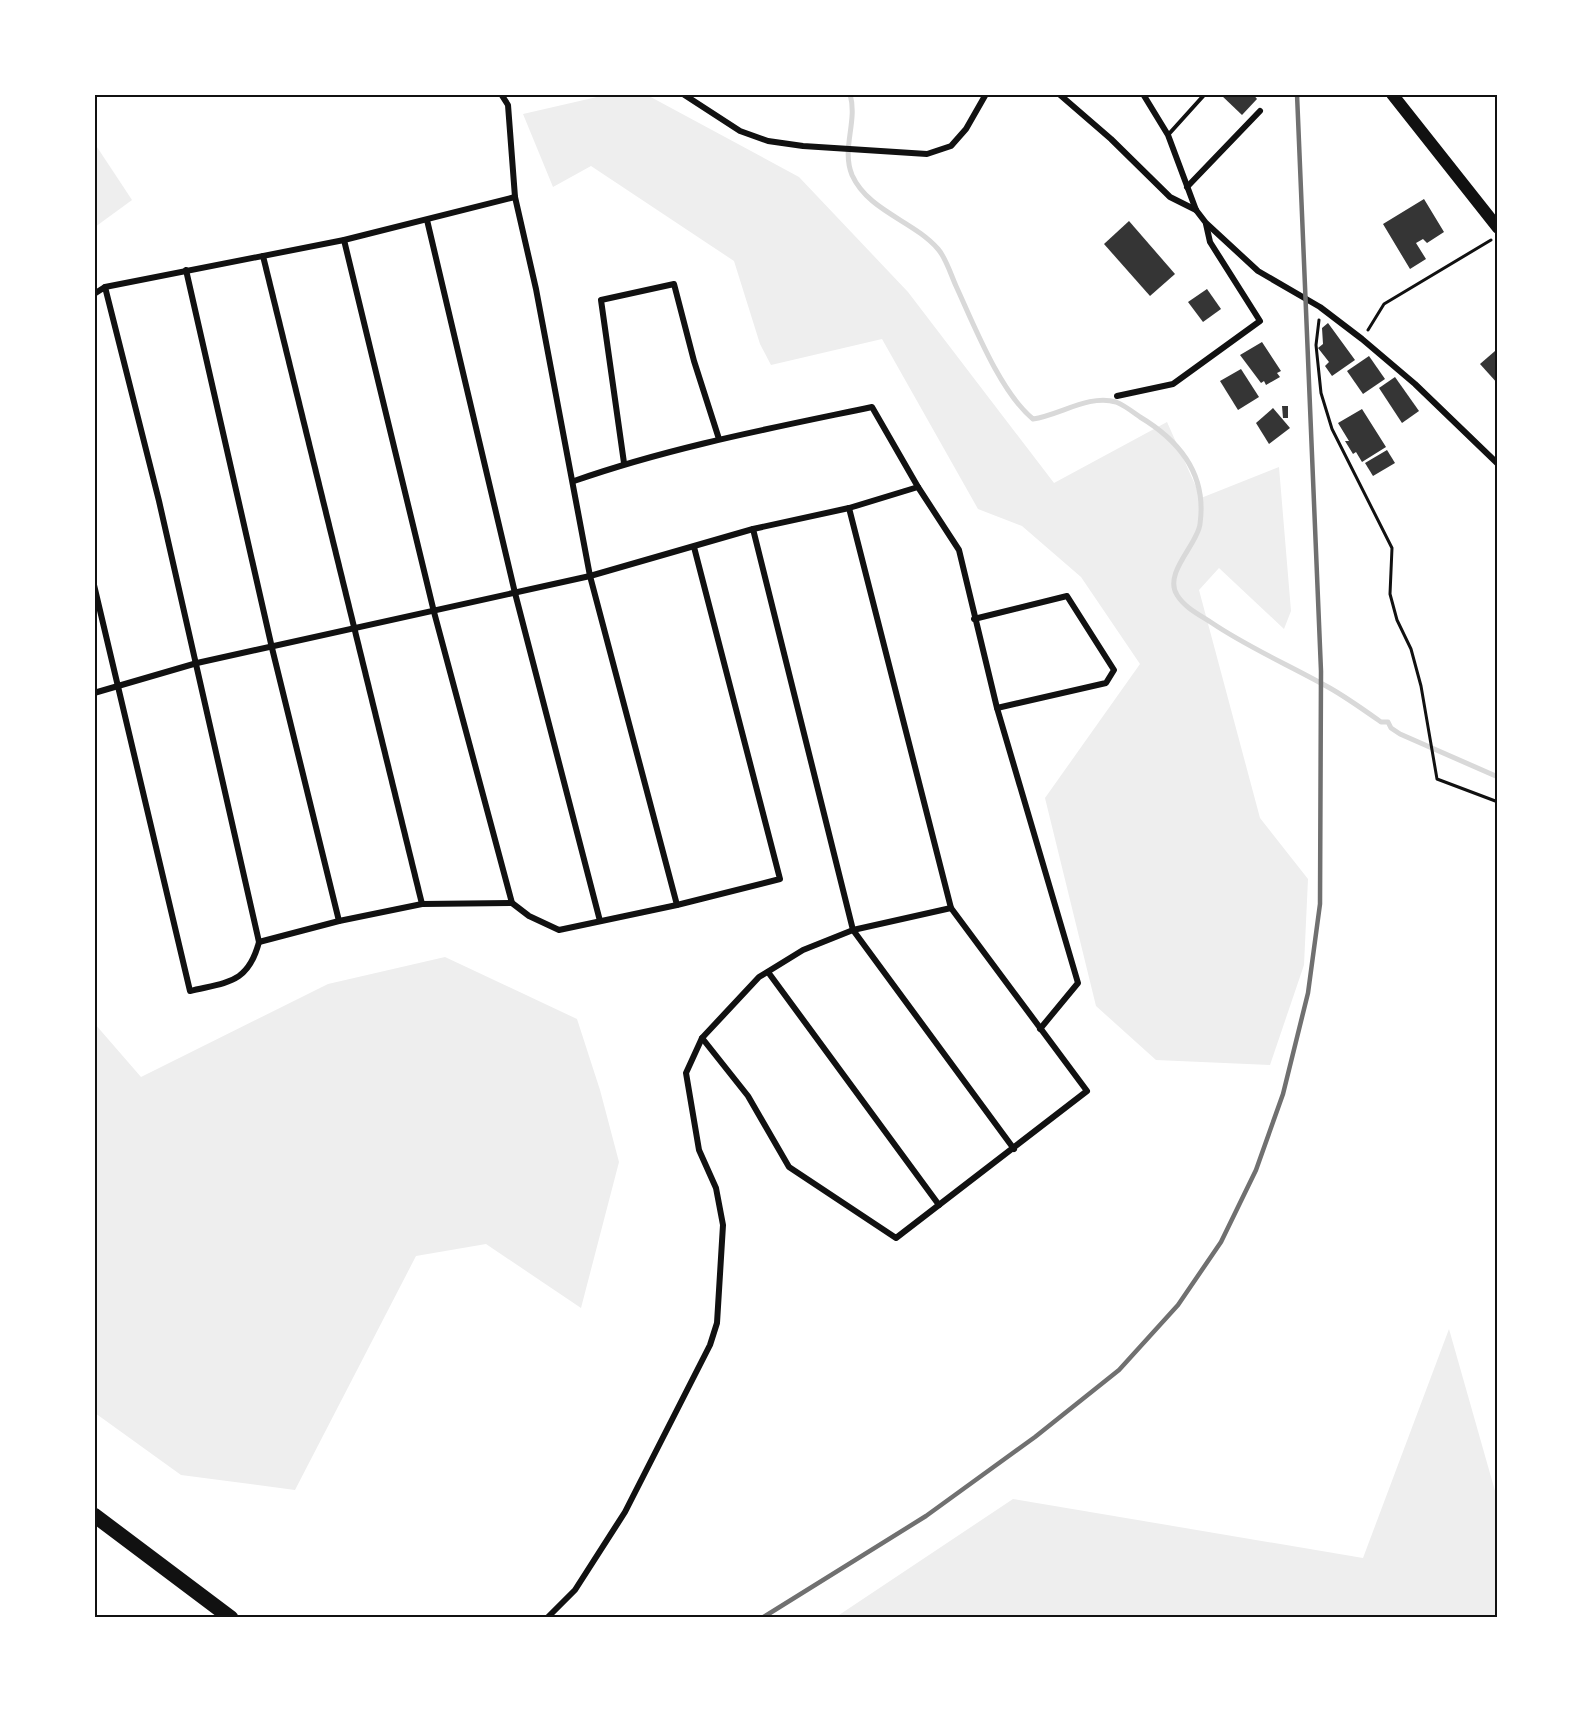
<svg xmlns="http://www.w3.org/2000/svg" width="1592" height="1712" font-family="'PT Sans Narrow',sans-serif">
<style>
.green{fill:#eee}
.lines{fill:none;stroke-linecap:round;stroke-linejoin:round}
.stream{stroke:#d9d9d9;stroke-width:5}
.building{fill:#353535}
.path{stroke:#111;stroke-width:3}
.service{stroke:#111;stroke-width:4}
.minor{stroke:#111;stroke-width:6}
.secondary{stroke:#111;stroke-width:12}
.motorway{stroke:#111;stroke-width:15}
.rail{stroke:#707070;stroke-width:4.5}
.neatline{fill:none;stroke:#111;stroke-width:2}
</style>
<rect width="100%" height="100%" fill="#fff"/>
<g class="green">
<path d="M610,94L647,95L799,177L908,292L1054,483L1167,422L1201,498L1279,467L1291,611L1284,629L1219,568L1199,590L1260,818L1308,879L1304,965L1270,1065L1156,1060L1096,1006L1045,798L1140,664L1081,577L1022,526L978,509L882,339L771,365L760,344L734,261L591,166L553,187L523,114Z"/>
<path d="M95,144L132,200L95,227H94Z"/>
<path d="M445,957L577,1019L600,1090L619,1162L581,1308L486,1244L416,1256L295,1490L181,1475L95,1413V1024L141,1077L328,984Z"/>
<path d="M1449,1329L1497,1498V1617H836L1013,1499L1363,1558Z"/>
</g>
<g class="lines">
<path class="stream" d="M850,94C858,122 841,148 852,175C868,211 914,221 938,249C946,258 951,275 956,286C974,325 1000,392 1033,419C1060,415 1089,394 1116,402C1124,405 1133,412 1140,417C1180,441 1207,475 1200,524C1198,544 1163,573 1177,595C1185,608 1200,615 1212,623C1249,648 1289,665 1328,687C1346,697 1364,710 1381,722H1388L1391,728L1400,734L1498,777"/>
</g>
<g class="building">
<path d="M1220,94H1253L1257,99L1242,115Z"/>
<path d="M1424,199L1444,232L1427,243L1423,239L1416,243L1426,259L1410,269L1383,224Z"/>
<path d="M1129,221L1175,274L1150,296L1104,244Z"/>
<path d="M1207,289L1221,309L1203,322L1188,302Z"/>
<path d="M1328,323L1355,360L1332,376L1325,366L1329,362L1318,348L1323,344L1322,328Z"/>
<path d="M1262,342L1281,371L1277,373L1280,377L1266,385L1264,381L1261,383L1240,355Z"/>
<path d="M1495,351L1498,353V384L1480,364Z"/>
<path d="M1369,356L1385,379L1363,394L1347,371Z"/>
<path d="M1241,369L1259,397L1238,410L1220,381Z"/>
<path d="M1395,377L1419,411L1402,423L1379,388Z"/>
<path d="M1282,406H1288V418H1283Z"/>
<path d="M1273,408L1290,428L1269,444L1256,423Z"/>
<path d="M1362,409L1386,447L1362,462L1356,452L1353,454L1345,441H1349L1338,423Z"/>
<path d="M1387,450L1395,463L1373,476L1365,463Z"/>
</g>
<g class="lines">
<g class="path">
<path d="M1319,320L1316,345L1321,393L1332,429L1392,548L1390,594L1397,620L1411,649L1421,686L1437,779L1498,802"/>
<path d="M1368,330L1384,304L1491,240"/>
</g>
<path class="service" d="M1168,135L1205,94"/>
<g class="minor">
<path d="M501,94L508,105L515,197L536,289L590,576L677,905"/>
<path d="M683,94L740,131L768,141L803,146L927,154L951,146L966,129L986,94"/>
<path d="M1059,94L1111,139L1170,197L1196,210"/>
<path d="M1143,94L1168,135L1196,210L1206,223L1258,271L1320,307L1362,339L1415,384L1498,464"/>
<path d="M1187,187L1260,111"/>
<path d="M427,220L515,593L600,921"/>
<path d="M344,240L434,612L512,903L529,916L559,930L677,905L780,879L694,547"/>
<path d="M263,256L422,904"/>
<path d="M186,270L272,648L339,921"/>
<path d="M105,287L159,501L259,942L339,921L422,904L512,903"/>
<path d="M94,294L105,287L344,240L515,197"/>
<path d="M1117,396L1173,384L1260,321L1210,242L1206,224"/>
<path d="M624,463L601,300L674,284L694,361L719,439"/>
<path d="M574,481C671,447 772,428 872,407L918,487L959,550L997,708L1078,983L1040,1029"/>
<path d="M753,529L853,930L1014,1149"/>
<path d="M94,585L190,991C227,982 248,984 259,942"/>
<path d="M974,619L1067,596L1114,670L1106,683L997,708"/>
<path d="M94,693L197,663L590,576L753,529L849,508L918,487"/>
<path d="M768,972L939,1205"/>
<path d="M702,1038L748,1096L789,1167L896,1238L1087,1091L951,908L849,508"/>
<path d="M547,1618L575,1590L625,1512L710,1345L717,1323L723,1225L716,1188L699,1150L686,1073L702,1038L759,977L803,950L853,930L951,908"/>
</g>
<path class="secondary" d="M1392,94L1498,228"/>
<path class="motorway" d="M94,1515L231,1618"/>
<path class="rail" d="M762,1618L926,1516L1035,1437L1119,1370L1178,1305L1221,1242L1256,1170L1283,1094L1308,993L1320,904L1321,671L1297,94"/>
</g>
<rect width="1592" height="1712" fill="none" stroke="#ffffff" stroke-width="192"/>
<rect x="96" y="96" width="1400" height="1520" class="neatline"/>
</svg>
